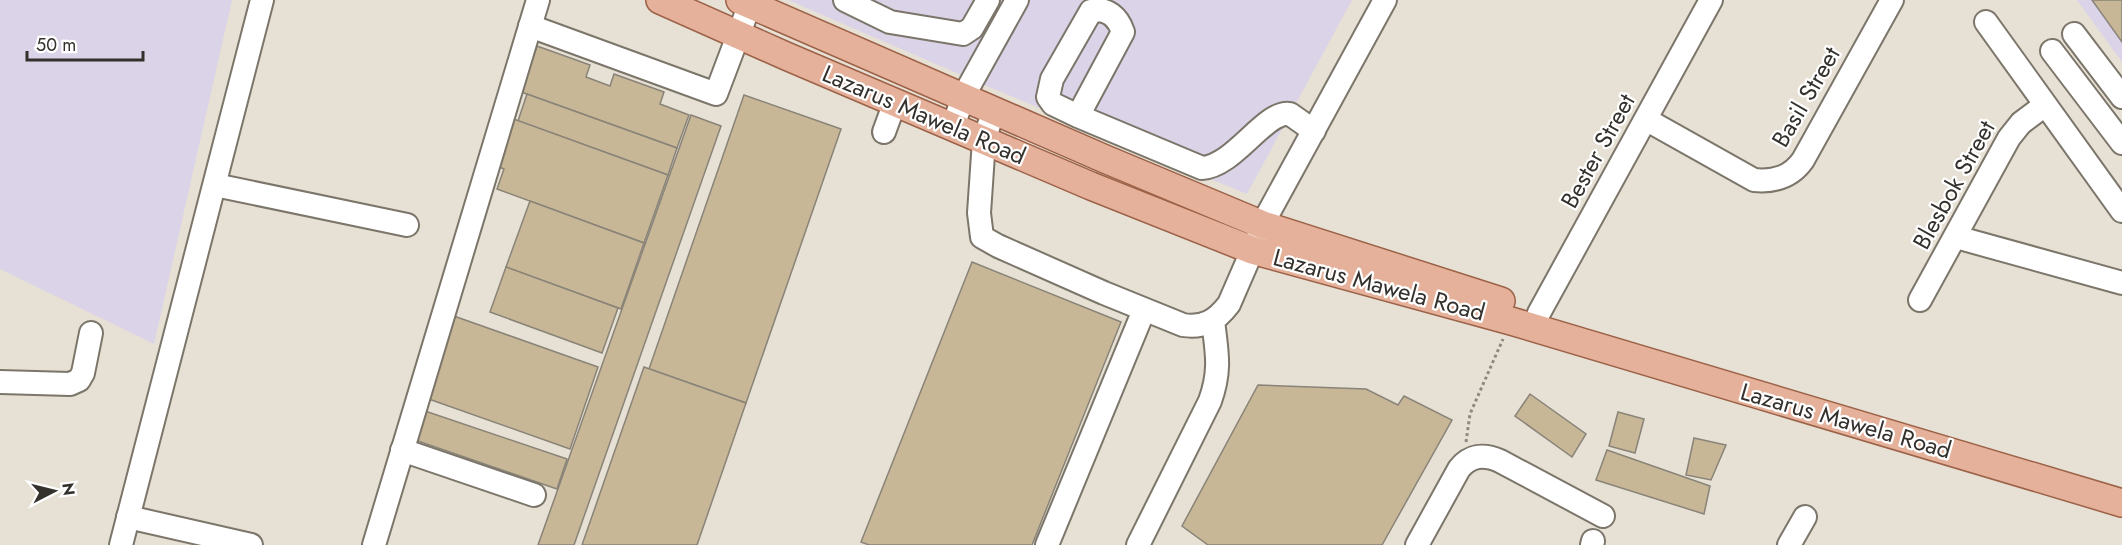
<svg xmlns="http://www.w3.org/2000/svg" width="2122" height="545" font-family="Jost,sans-serif">
<style>
.industrial{fill:#dbd3e8}
.building{fill:#c7b797;stroke:#898378;stroke-width:1.5}
.lines{fill:none;stroke-linecap:round;stroke-linejoin:round}
.minor-casing{stroke:#7b756a;stroke-width:26}
.major-casing{stroke:#9c6248;stroke-width:30}
.path{stroke:#8d8880;stroke-width:3;stroke-dasharray:3 3;stroke-linecap:butt}
.minor{stroke:#fff;stroke-width:22}
.major{stroke:#e5b19a;stroke-width:27}
.labels{text-anchor:middle;stroke-width:4.5;stroke-linejoin:round;paint-order:stroke}
.street-label{font-size:24px;fill:#34312d;stroke:#fff}
</style>
<rect width="100%" height="100%" fill="#e7e0d4"/>
<g class="industrial">
<path d="M0,0H232L154,344L0,269Z"/>
<path d="M788,0H1352L1247,194L989,87Z"/>
<path d="M2077,0H2122V63V62Z"/>
</g>
<g class="building">
<path d="M2092,0H2122V42Z"/>
<path d="M537,46L590,65L586,77L610,86L614,74L664,92L660,104L689,115L677,148L521,92Z"/>
<path d="M527,94L677,148L668,175L518,121Z"/>
<path d="M744,95L841,129L746,403L649,369Z"/>
<path d="M691,115L721,126L574,545H538Z"/>
<path d="M508,117L668,175L644,243L497,189L504,169L491,164Z"/>
<path d="M530,201L644,243L621,309L506,267Z"/>
<path d="M972,262L1121,322L1032,545H869L861,542Z"/>
<path d="M506,267L618,308L602,353L490,312Z"/>
<path d="M451,315L598,367L570,449L423,397Z"/>
<path d="M644,367L746,403L697,545H582Z"/>
<path d="M1258,385L1366,389L1398,405L1404,396L1452,420L1382,545H1208L1182,526Z"/>
<path d="M1530,394L1586,434L1572,457L1515,416Z"/>
<path d="M422,410L567,459L557,489L412,439Z"/>
<path d="M1618,412L1644,419L1635,453L1609,446Z"/>
<path d="M1694,438L1726,445L1711,480L1686,475Z"/>
<path d="M1607,450L1710,486L1704,514L1596,480Z"/>
</g>
<g class="lines">
<g class="minor-casing">
<g id="minor">
<path d="M845,0L890,22L963,34L972,28L988,0"/>
<path d="M1986,22L2122,211"/>
<path d="M530,26L716,94L750,4"/>
<path d="M2074,34L2122,97"/>
<path d="M2052,51L2122,143"/>
<path d="M994,110L984,140L979,213L982,237L998,246L1104,293L1183,325C1204,328 1216,321 1229,304L1269,212L1385,0"/>
<path d="M1078,116L1123,32C1118,17 1107,7 1091,11L1052,79L1048,97L1053,104L1078,116L1202,168C1235,166 1265,110 1290,114L1314,131"/>
<path d="M1647,120L1754,180C1775,182 1791,177 1803,160L1892,0"/>
<path d="M953,127L963,97L1017,0"/>
<path d="M884,132L895,102"/>
<path d="M215,185L407,225"/>
<path d="M1956,237L2122,283"/>
<path d="M1920,300L2009,138L2021,123L2045,105"/>
<path d="M1534,328L1539,313L1711,0"/>
<path d="M0,382L70,384L79,380L83,373L91,333"/>
<path d="M402,450L534,495"/>
<path d="M128,517L251,545"/>
<path d="M121,545L262,0"/>
<path d="M374,545L538,0"/>
<path d="M1047,545L1144,310"/>
<path d="M1138,545L1210,401C1221,370 1217,353 1213,321"/>
<path d="M1417,545L1459,469C1470,455 1484,454 1500,461L1603,516"/>
<path d="M1592,545L1593,541"/>
<path d="M1789,545L1805,517"/>
</g>
</g>
<g class="major-casing">
<g id="major">
<path d="M660,0L786,56L1091,186L1252,250L1511,321L2122,503"/>
<path d="M740,0L1105,159L1263,225L1501,301"/>
</g>
</g>
<path class="path" d="M1466,442L1470,414L1503,339"/>
<use href="#minor" class="minor"/>
<use href="#major" class="major"/>
</g>
<g class="labels">
<g class="street-label">
<text transform="translate(1806 97) rotate(-60)" y="8">Basil Street</text>
<text transform="translate(924 115) rotate(23)" y="8">Lazarus Mawela Road</text>
<text transform="translate(1598 151) rotate(-61)" y="8">Bester Street</text>
<text transform="translate(1954 185) rotate(-61)" y="8">Blesbok Street</text>
<text transform="translate(1379 285) rotate(15)" y="8">Lazarus Mawela Road</text>
<text transform="translate(1846 421) rotate(16)" y="8">Lazarus Mawela Road</text>
</g>
</g>
<g transform="translate(54 491) rotate(83)" stroke="#ffffff" stroke-width="4.5" paint-order="stroke">
<path d="M0-4.5L10 22L0 15L-10 22Z" fill="#34312d"/>
<text y="-9" font-size="16" font-weight="bold" text-anchor="middle" fill="#34312d">N</text>
</g>
<path d="M27 51v9h116v-9" fill="none" stroke="#34312d" stroke-width="3"/>
<text x="36" y="51" font-size="18" fill="#34312d" stroke="#ffffff" stroke-width="4.5" paint-order="stroke">50 m</text>
</svg>
